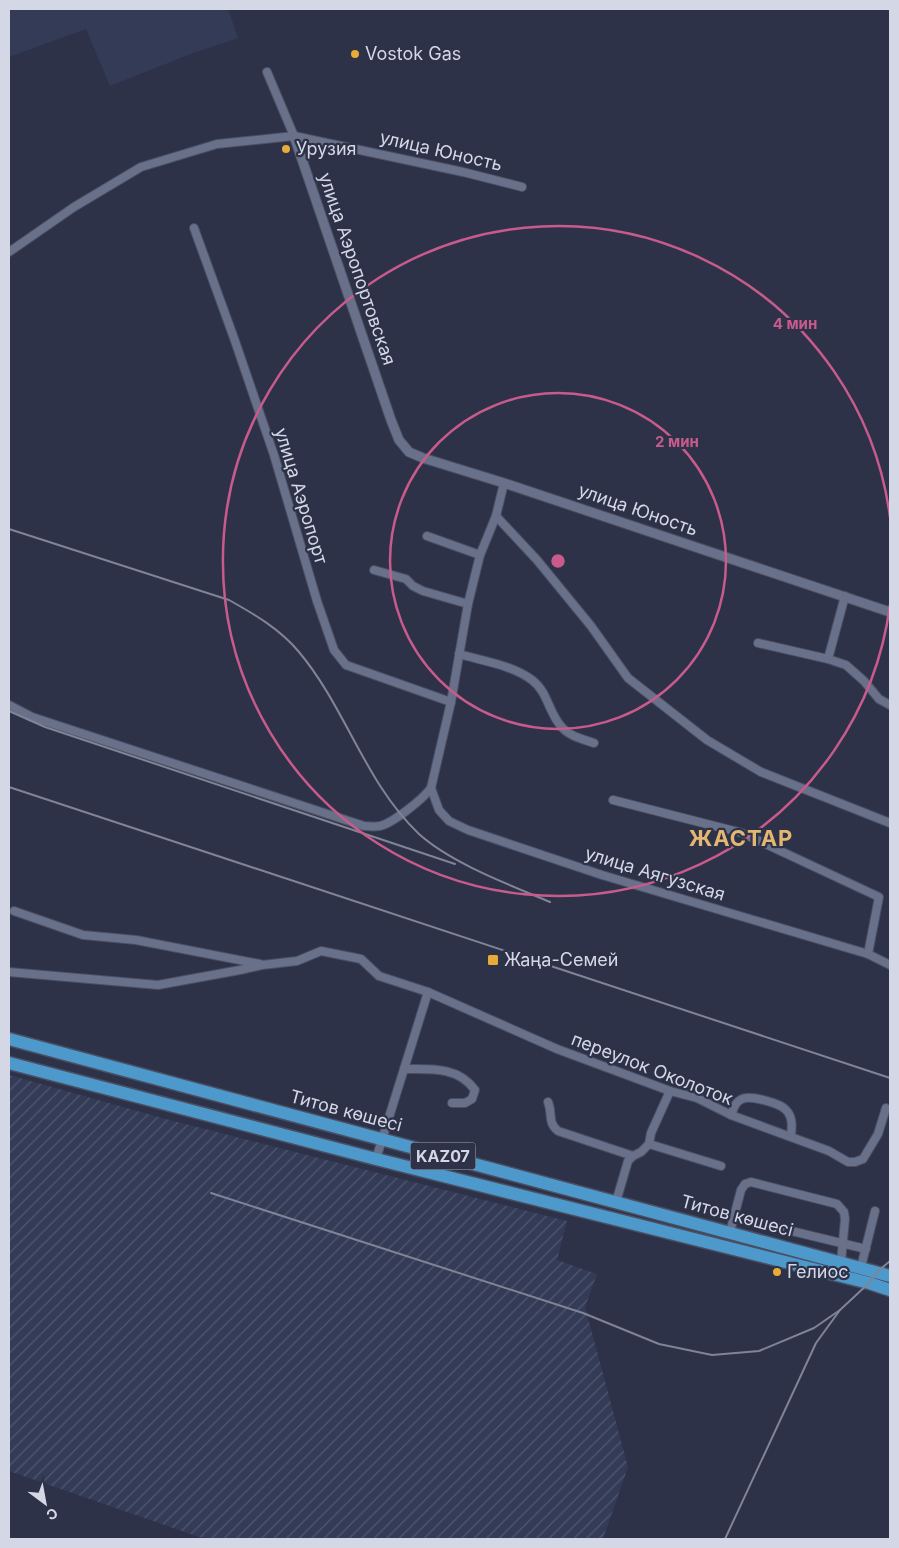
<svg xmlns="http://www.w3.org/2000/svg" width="899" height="1548" font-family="Inter,sans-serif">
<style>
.built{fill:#343b57}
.industrial{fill:url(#industrial-furrows)}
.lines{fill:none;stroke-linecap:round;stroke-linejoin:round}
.minor-casing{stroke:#4a4f62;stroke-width:10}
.tertiary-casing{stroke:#4a4f62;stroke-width:11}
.trunk-casing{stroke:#4a4f62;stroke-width:15}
.minor{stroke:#697089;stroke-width:8}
.tertiary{stroke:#697089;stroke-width:9}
.trunk{stroke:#4d99cc;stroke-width:12}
.rail{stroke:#808496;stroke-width:2}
.ring{fill:none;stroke:#c85b8c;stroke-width:2.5}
.poi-dot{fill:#eaaa38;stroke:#2d3248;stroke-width:2}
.labels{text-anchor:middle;stroke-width:4.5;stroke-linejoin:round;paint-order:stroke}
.shield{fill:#2d3248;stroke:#a2a6b7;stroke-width:1}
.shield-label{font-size:16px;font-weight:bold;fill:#d4d8e6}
.poi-label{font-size:18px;fill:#d4d8e6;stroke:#2d3248;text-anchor:start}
.street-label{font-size:18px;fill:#d4d8e6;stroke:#2d3248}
.district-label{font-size:22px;font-weight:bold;letter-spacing:1px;fill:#e3b772;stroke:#2d3248}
.centre{fill:#c85b8c;stroke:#2d3248;stroke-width:2.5}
.ring-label{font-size:15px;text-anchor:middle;font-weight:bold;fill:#c85b8c;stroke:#2d3248;stroke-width:4.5;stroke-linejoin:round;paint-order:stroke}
</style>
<defs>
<pattern id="industrial-furrows" width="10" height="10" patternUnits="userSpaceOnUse" patternTransform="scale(1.25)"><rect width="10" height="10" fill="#343b57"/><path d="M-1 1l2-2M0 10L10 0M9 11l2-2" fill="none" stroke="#50576f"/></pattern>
</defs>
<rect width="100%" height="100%" fill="#2d3248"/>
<path class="built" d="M9,9H228L238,38L188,55L110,86L86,29L9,57Z"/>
<path class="industrial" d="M9,1075L166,1119L567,1221L557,1260L597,1274L585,1307L628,1467L603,1539H205L9,1471Z"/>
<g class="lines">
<g class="minor-casing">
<g id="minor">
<path d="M267,72L294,136"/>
<path d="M194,228L235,341L274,455L317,601L334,650L346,665L451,702"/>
<path d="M9,252L74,207L141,167L217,144L294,136L463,172L522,187"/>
<path d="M496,516L537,560L591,626L628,678L707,740L761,772L890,823"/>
<path d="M427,536L480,555"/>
<path d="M374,570L406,579L413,586L423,591L468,604"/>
<path d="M758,643L828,659L846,665L864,681L879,699L890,705"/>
<path d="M459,654C483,661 512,665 532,680C547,691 549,712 560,725C568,736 582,739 594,743"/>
<path d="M828,659L845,596"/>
<path d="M9,705L32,717L364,826C369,826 375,827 380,826C393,823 423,799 431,788L451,702L468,604L480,555L496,516L504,483"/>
<path d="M431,788L439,810L449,821L468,830L602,875L868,954L890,965"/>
<path d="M613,800L742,833L879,897L868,954"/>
<path d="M14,911L83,935L136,940L260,964"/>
<path d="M9,972L158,985L240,970L262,965L297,961L321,951L361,959L379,976L428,992L557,1049L670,1091L697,1098L731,1115L829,1151L848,1162H855L863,1159L878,1134L886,1108"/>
<path d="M404,1069C430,1069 458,1066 475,1090L472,1099L465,1103H452"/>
<path d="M548,1102C553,1114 547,1122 558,1131L633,1156"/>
<path d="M731,1115C734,1108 735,1102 742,1099C750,1095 780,1103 786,1110C793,1117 792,1127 791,1136"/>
<path d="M649,1144L721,1166"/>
<path d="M376,1159L428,992"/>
<path d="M616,1202L628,1161L633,1156L641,1152L649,1144L651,1133L670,1091"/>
<path d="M734,1217L866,1249"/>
<path d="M730,1232L741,1190L745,1184L751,1182L837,1204L844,1212L845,1219L841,1262"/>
<path d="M861,1267L875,1211"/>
</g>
</g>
<g class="tertiary-casing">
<path id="tertiary" d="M294,136L391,420L399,440L409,452L423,458L504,483L890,612"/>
</g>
<g class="trunk-casing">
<g id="trunk">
<path d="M9,1039L890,1276"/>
<path d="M9,1063L376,1159L869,1283L890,1290"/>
</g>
</g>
<use href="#minor" class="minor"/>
<use href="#tertiary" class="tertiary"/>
<use href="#trunk" class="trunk"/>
<g class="rail">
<path d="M9,529L229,600C254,614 280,629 299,652C346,708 365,783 419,834C451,863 510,885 550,902"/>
<path d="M9,711L45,727L455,864"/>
<path d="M9,787L890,1078"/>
<path d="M211,1193L583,1313L659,1344L712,1355L759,1351L814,1328L840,1310"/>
<path d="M725,1539L816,1343L840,1310L869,1283L877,1272L890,1261"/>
</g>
</g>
<g class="ring">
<circle cx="558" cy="561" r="168"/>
<path d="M890 605A335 335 0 1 1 890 517"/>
</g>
<g class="poi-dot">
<circle cx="355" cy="54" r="5"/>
<circle cx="286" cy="149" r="5"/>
<rect x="487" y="954" width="12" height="12" rx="2.5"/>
<circle cx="777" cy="1272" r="5"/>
</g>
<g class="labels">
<rect class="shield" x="410.5" y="1142.5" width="65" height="27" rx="4"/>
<g class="shield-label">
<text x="443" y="1162">KAZ07</text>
</g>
<g class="poi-label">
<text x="365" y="60">Vostok Gas</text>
<text x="296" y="155">Урузия</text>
<text x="504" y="966">Жаңа-Семей</text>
<text x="787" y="1278">Гелиос</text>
</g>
<g class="street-label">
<text transform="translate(441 151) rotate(13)" y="6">улица Юность</text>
<text transform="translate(357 269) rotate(71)" y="6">улица Аэропортовская</text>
<text transform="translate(301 496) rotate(73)" y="6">улица Аэропорт</text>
<text transform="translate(638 510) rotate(19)" y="6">улица Юность</text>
<text transform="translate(655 874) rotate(17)" y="6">улица Аягузская</text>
<text transform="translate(652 1069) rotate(21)" y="6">переулок Околоток</text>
<text transform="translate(346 1111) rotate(15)" y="6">Титов көшесі</text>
<text transform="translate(737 1216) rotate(15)" y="6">Титов көшесі</text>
</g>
<g class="district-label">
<text x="741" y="846">ЖАСТАР</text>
</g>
</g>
<circle cx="558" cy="561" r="8" class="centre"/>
<g class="ring-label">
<text x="795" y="329">4 мин</text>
<text x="677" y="447">2 мин</text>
</g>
<rect width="899" height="1548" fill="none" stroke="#d4d8e6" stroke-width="20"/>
<g transform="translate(45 1503) rotate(148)" stroke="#2d3248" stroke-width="4" paint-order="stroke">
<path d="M0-4L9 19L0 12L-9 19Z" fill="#d4d8e6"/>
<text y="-8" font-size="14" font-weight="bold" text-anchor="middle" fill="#d4d8e6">С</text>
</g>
</svg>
